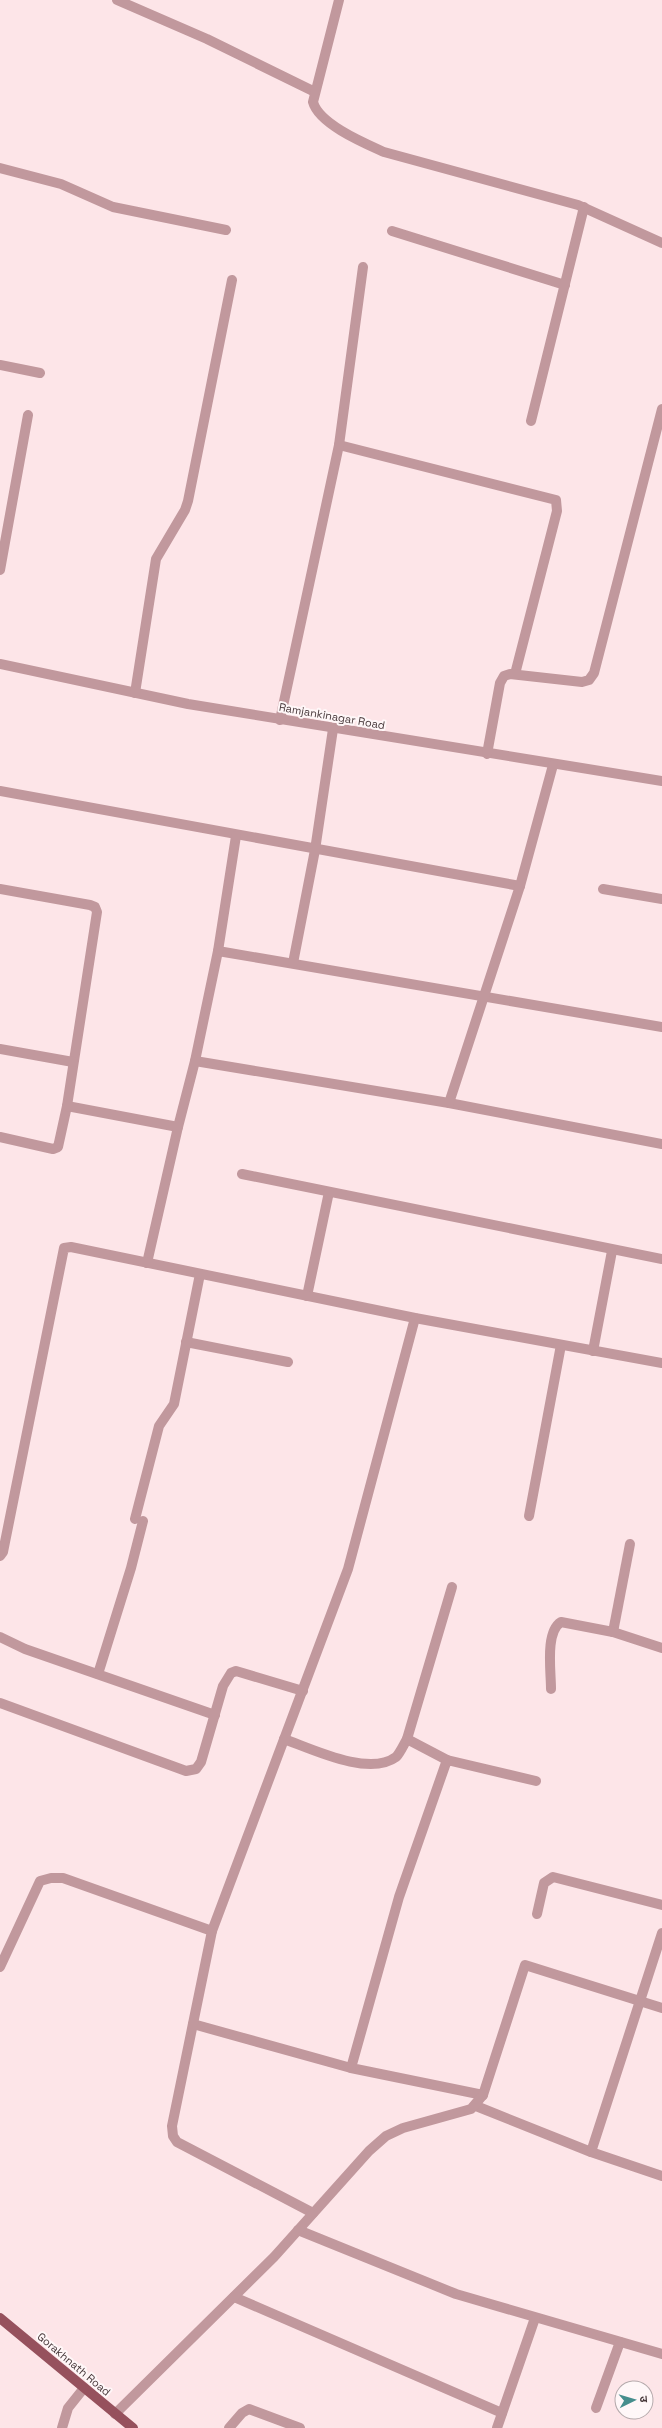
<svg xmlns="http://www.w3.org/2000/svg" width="662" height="2428" font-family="'Space Grotesk','Noto Sans Devanagari',sans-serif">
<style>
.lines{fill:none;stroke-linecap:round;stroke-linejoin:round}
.minor{stroke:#c1989d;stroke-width:10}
.major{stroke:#96515d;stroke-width:10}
.labels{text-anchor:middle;stroke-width:4;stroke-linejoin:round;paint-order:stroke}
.street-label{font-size:11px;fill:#463739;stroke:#fff7f8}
</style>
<rect width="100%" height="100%" fill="#fde5e8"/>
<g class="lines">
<g class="minor">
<path d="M117,0L207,39L315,92"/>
<path d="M339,0L313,102C319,124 364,143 384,152L578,205L662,243"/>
<path d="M0,168L61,184L113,207L226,230"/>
<path d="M392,231L565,285"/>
<path d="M0,365L40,373"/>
<path d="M531,421L584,207"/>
<path d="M339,445L556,500L557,511L515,674"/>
<path d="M0,570L28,415"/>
<path d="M0,664L188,704L662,781"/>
<path d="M135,693L156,559L185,510L188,501L232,280"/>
<path d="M280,720L339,445L363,267"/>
<path d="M487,754L500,683L504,676L510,674L582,682L589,680L594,673L662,409"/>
<path d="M0,791L520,886"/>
<path d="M0,889L90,905L95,907L97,912L67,1106L58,1147L53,1149L0,1137"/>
<path d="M603,889L662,899"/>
<path d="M218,951L662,1027"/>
<path d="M293,963L315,850L333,729"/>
<path d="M0,1049L73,1062"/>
<path d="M195,1061L449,1103L662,1144"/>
<path d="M449,1103L520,886L553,765"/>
<path d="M67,1106L178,1127"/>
<path d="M242,1174L662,1259"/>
<path d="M147,1263L178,1127L195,1061L218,951L236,836"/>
<path d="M307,1296L329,1192"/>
<path d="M186,1342L288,1362"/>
<path d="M593,1351L612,1251"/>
<path d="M529,1516L561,1345"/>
<path d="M135,1519L159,1426L174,1404L200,1274"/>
<path d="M0,1556L3,1552L64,1248L71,1247L415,1318L662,1363"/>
<path d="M613,1632L630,1544"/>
<path d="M0,1637L25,1649L215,1715"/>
<path d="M98,1674L131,1568L143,1521"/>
<path d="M551,1689C551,1671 545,1632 561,1622L613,1632L662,1648"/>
<path d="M0,1703L186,1771L196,1769L201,1762L223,1686L231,1673L236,1671L303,1691"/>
<path d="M284,1739C312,1749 369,1777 396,1757C400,1753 404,1744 407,1739L452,1587"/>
<path d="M407,1739L447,1760"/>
<path d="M536,1781L447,1760L399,1897L351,2068L483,2095L525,1965L662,2008"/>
<path d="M537,1914L544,1883L553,1877L662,1905"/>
<path d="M0,1967L40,1881L51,1878H63L212,1931"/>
<path d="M193,2024L351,2068"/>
<path d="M476,2106L591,2152L662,2176"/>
<path d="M591,2152L662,1933"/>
<path d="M313,2213L177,2142L173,2136L172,2126L212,1931L348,1569L415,1318"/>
<path d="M298,2230L456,2294L662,2354"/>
<path d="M234,2297L502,2413"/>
<path d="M596,2408L620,2342"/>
<path d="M115,2414L274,2257L369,2151L386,2136L403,2128L471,2109L483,2095"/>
<path d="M62,2428L68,2408L84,2388"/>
<path d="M229,2428L242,2413L249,2409L300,2428"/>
<path d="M497,2428L535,2318"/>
</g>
<path class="major" d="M0,2318L133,2428"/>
</g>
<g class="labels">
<g class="street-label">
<text transform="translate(332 716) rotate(10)" y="4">Ramjankinagar Road</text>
<text transform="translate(74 2364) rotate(40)" y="4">Gorakhnath Road</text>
</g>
</g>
<g transform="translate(634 2400) rotate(85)"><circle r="19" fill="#fff7f8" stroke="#b5aaac"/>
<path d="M0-3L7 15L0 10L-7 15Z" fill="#468e8d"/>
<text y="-6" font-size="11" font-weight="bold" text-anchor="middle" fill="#463739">उ</text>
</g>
</svg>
